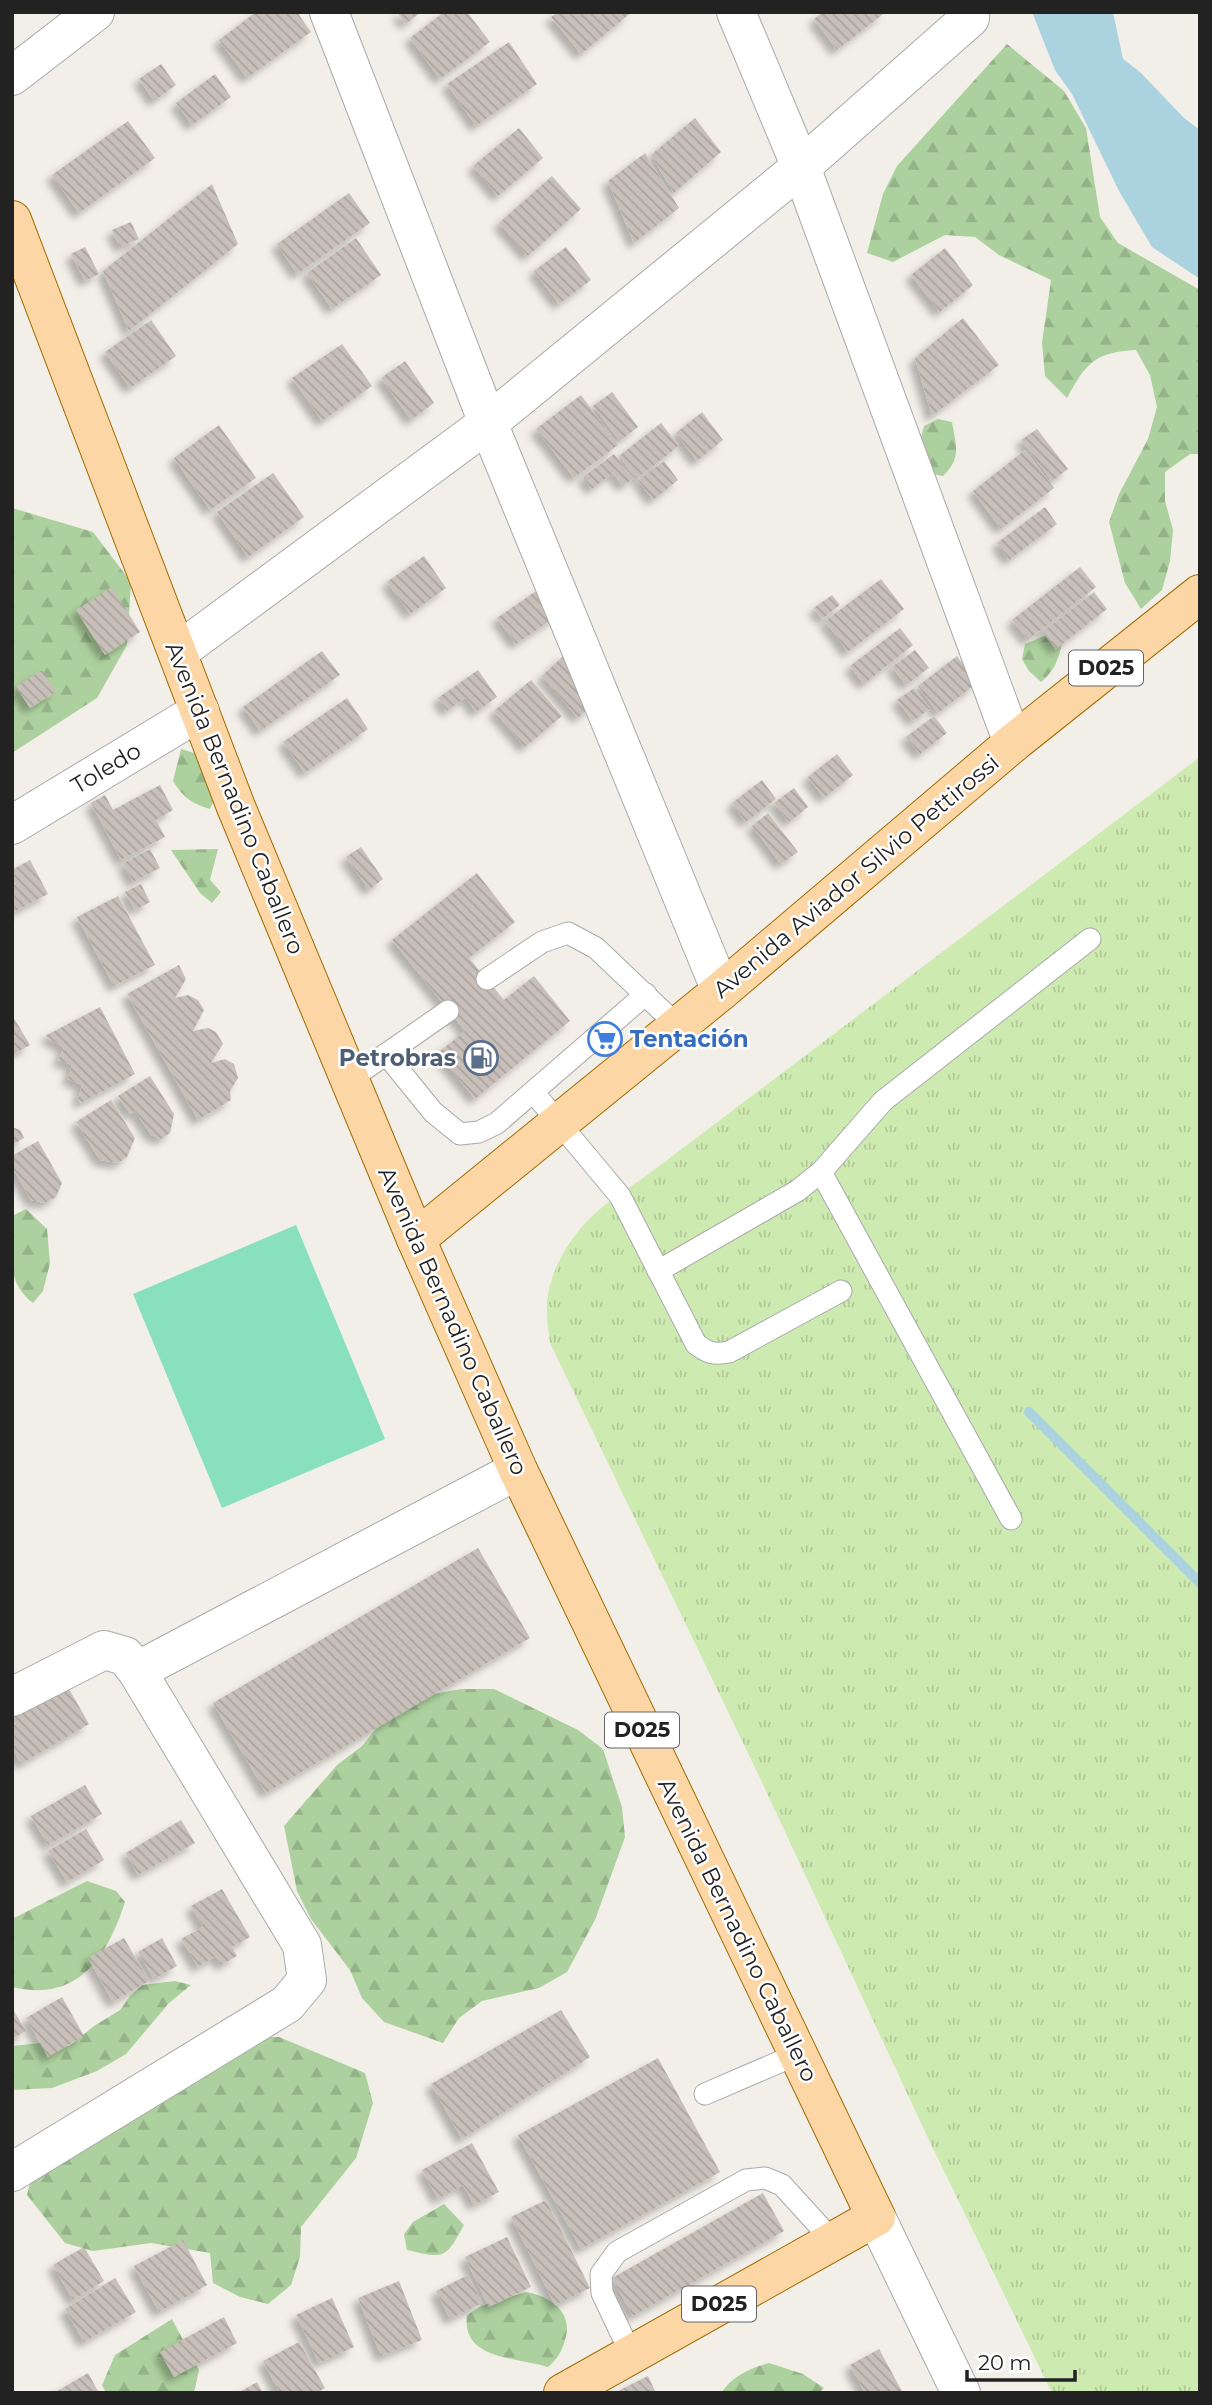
<svg xmlns="http://www.w3.org/2000/svg" width="1212" height="2405" font-family="Montserrat,sans-serif">
<style>
.grass{fill:url(#grass-tufts)}
.forest{fill:url(#forest-firs)}
.pitch{fill:#88e0be}
.water{fill:#aad3df}
.lines{fill:none;stroke-linecap:round;stroke-linejoin:round}
.stream{stroke:#aad3df;stroke-width:10}
.building{fill:url(#building-back-hatch);filter:url(#shadow)}
.service-casing{stroke:#a9a9a9;stroke-width:23}
.minor-casing{stroke:#a9a9a9;stroke-width:40}
.tertiary-casing{stroke:#a9a9a9;stroke-width:40}
.primary-casing{stroke:#a06b00;stroke-width:40}
.service{stroke:#fff;stroke-width:21}
.minor{stroke:#fff;stroke-width:38}
.tertiary{stroke:#fff;stroke-width:38}
.primary{stroke:#fcd6a4;stroke-width:38}
.labels{text-anchor:middle;stroke-width:5;stroke-linejoin:round;paint-order:stroke}
.shield{fill:#fff;stroke:#646464;stroke-width:2}
.shield-label{font-size:21px;font-weight:bold;fill:#222}
.street-label{font-size:23px;fill:#222;stroke:#fff}
.shop-label{font-size:23px;font-weight:bold;fill:#366cbe;stroke:#fff;text-anchor:start}
.service-label{font-size:23px;font-weight:bold;fill:#4e5e75;stroke:#fff;text-anchor:end}
</style>
<defs>
<pattern id="grass-tufts" width="24" height="20" patternUnits="userSpaceOnUse" patternTransform="scale(1.75)"><rect width="24" height="20" fill="#cdebb0"/><path d="M3 7l-1-3M5 7V3M7 7l1-3M15 17l-1-3M17 17v-4M19 17l1-3" fill="none" stroke="#b0c997"/></pattern>
<pattern id="forest-firs" width="22" height="20" patternUnits="userSpaceOnUse" patternTransform="scale(1.75)"><rect width="22" height="20" fill="#add19e"/><path d="M5 1l3.5 6h-7zM16 11l3.5 6h-7z" fill="#95b388"/></pattern>
<pattern id="building-back-hatch" width="6" height="6" patternUnits="userSpaceOnUse" patternTransform="scale(1.75)"><rect width="6" height="6" fill="#c7bfb8"/><path d="M-1 5l2 2M0 0l6 6M5-1l2 2" fill="none" stroke="#aba49e"/></pattern>
<filter id="shadow"><feDropShadow dx="-6" dy="6" stdDeviation="3.5" flood-color="#0004"/></filter>
</defs>
<rect width="100%" height="100%" fill="#f2efe9"/>
<path class="grass" d="M1200,757V2393H1052L928,2138L759,1776L550,1343C548,1327 545,1311 548,1295C553,1262 579,1224 605,1205C620,1194 635,1184 650,1173Z"/>
<g class="forest">
<path d="M1007,44L1064,91L1086,128L1100,217L1118,243L1200,290V454H1190L1165,472V501L1173,530L1170,561L1162,590L1141,609L1125,583L1109,522L1119,494L1148,439L1157,407L1150,375L1136,350C1095,352 1086,363 1067,398L1045,376L1042,343L1051,280L999,255L975,237L945,235L893,262L867,253L883,194L897,166Z"/>
<path d="M938,419L952,422C956,445 962,458 943,476L928,473L920,441L924,426Z"/>
<path d="M12,508L93,532L131,582L127,645L97,698L12,753Z"/>
<path d="M1054,632L1062,644C1058,661 1054,671 1041,682L1029,671L1022,659L1025,644Z"/>
<path d="M181,749L194,753L216,795L210,809C192,804 183,797 173,781Z"/>
<path d="M218,849L210,880L221,892L212,903L200,893L171,850Z"/>
<path d="M26,1209L47,1229L50,1263L43,1291L33,1303C4,1281 12,1249 12,1216Z"/>
<path d="M461,1689H494L578,1730L603,1749L622,1807L625,1837L595,1920L567,1972L539,1988L482,2001L459,2018L443,2043L384,2022L362,1998L350,1970L311,1919L297,1891L284,1826L337,1765L362,1746L399,1700Z"/>
<path d="M87,1881L116,1891L125,1902C107,1957 78,2003 12,1987V1919Z"/>
<path d="M175,1981L191,1985L169,2003L126,2054L97,2071L52,2088L12,2090V2046L40,2043L69,2046L94,2026L120,2010L130,1996L142,1985Z"/>
<path d="M219,2037H279L365,2073L373,2103L356,2158L301,2227L300,2257L291,2285L268,2304L240,2297L213,2283L210,2253L151,2243L93,2251L65,2243L27,2195L44,2129Z"/>
<path d="M444,2204L464,2225C445,2259 445,2259 407,2250L404,2234L413,2222Z"/>
<path d="M526,2292C551,2296 574,2313 565,2340C561,2353 558,2358 548,2367C516,2357 461,2360 467,2315L481,2306Z"/>
<path d="M172,2319L199,2370L194,2393H106L102,2385L115,2355Z"/>
<path d="M769,2363L803,2374L824,2388L819,2393H721C732,2376 750,2368 769,2363Z"/>
</g>
<path class="pitch" d="M296,1225L385,1439L222,1508L133,1294Z"/>
<path class="water" d="M1032,12H1113L1123,59L1140,72L1184,118L1200,130V279L1152,247L1119,191L1072,94L1055,70Z"/>
<g class="lines">
<path class="stream" d="M1029,1412L1200,1583"/>
</g>
<g class="building">
<path d="M256,12H297L311,32L247,78L219,40Z"/>
<path d="M397,12H421L406,24Z"/>
<path d="M444,12H467L490,42L440,79L410,38Z"/>
<path d="M558,12H632L581,54L551,17Z"/>
<path d="M823,12H886L837,50L814,19Z"/>
<path d="M509,42L537,84L476,126L447,84Z"/>
<path d="M161,64L176,85L154,101L139,79Z"/>
<path d="M215,74L231,97L192,125L176,103Z"/>
<path d="M695,118L721,152L674,193L651,155Z"/>
<path d="M128,121L155,158L79,213L52,175Z"/>
<path d="M519,128L543,158L498,196L473,166Z"/>
<path d="M645,153L679,208L634,243L608,181Z"/>
<path d="M552,176L581,209L528,256L499,223Z"/>
<path d="M212,184L238,244L129,331L103,271Z"/>
<path d="M349,193L370,223L297,274L277,244Z"/>
<path d="M131,222L139,239L120,247L112,230Z"/>
<path d="M356,238L381,275L332,309L307,273Z"/>
<path d="M85,247L99,274L85,281L71,254Z"/>
<path d="M566,247L591,280L559,304L534,271Z"/>
<path d="M945,248L973,285L940,312L911,275Z"/>
<path d="M963,318L999,365L932,416L915,358Z"/>
<path d="M151,320L176,356L130,388L105,352Z"/>
<path d="M342,344L372,386L322,421L292,378Z"/>
<path d="M405,361L434,403L411,420L381,378Z"/>
<path d="M612,392L638,427L620,441L593,406Z"/>
<path d="M581,395L618,445L574,478L536,429Z"/>
<path d="M702,412L723,440L697,461L676,433Z"/>
<path d="M661,423L679,446L636,479L619,456Z"/>
<path d="M219,425L256,478L210,510L174,458Z"/>
<path d="M1037,429L1068,469L1052,481L1021,440Z"/>
<path d="M1025,450L1054,488L1001,529L973,491Z"/>
<path d="M614,454L633,479L623,486L613,473L592,489L583,477Z"/>
<path d="M664,461L678,480L653,500L638,480Z"/>
<path d="M273,473L304,517L248,557L217,512Z"/>
<path d="M1045,507L1057,524L1009,560L997,543Z"/>
<path d="M424,556L446,588L410,614L387,582Z"/>
<path d="M1080,567L1096,587L1028,640L1012,620Z"/>
<path d="M881,579L904,609L848,652L825,621Z"/>
<path d="M112,587L140,632L105,655L76,610Z"/>
<path d="M542,587L560,614L516,644L497,618Z"/>
<path d="M1094,592L1107,609L1056,649L1042,632Z"/>
<path d="M832,595L840,605L822,619L814,608Z"/>
<path d="M900,628L913,645L864,684L850,666Z"/>
<path d="M915,650L929,668L906,685L892,667Z"/>
<path d="M322,651L340,675L260,731L243,707Z"/>
<path d="M566,653L592,706L578,718L542,676Z"/>
<path d="M957,656L977,683L938,713L918,686Z"/>
<path d="M42,670L56,692L30,708L16,687Z"/>
<path d="M478,670L497,697L476,712L466,697L447,711L438,698Z"/>
<path d="M531,680L562,716L525,747L494,711Z"/>
<path d="M914,688L930,709L913,721L897,700Z"/>
<path d="M347,698L368,729L305,773L283,742Z"/>
<path d="M934,716L947,733L920,754L906,737Z"/>
<path d="M837,754L853,775L824,798L808,777Z"/>
<path d="M762,780L776,799L746,822L732,803Z"/>
<path d="M160,785L173,810L156,820L165,837L121,860L91,803L105,795L113,810Z"/>
<path d="M794,788L808,807L789,822L774,803Z"/>
<path d="M768,813L798,852L781,864L752,826Z"/>
<path d="M361,847L383,879L369,890L346,857Z"/>
<path d="M150,849L160,868L133,882L123,863Z"/>
<path d="M30,860L48,894L12,913V870Z"/>
<path d="M477,873L515,922L469,958L504,1000L534,976L570,1021L475,1099L438,1053L465,1031L392,940Z"/>
<path d="M141,884L150,902L135,910L125,892Z"/>
<path d="M118,896L155,965L114,986L77,917Z"/>
<path d="M179,965L186,979L175,998L188,995L198,1000L204,1010L193,1031L208,1028L216,1032L223,1044L211,1063L225,1059L234,1064L238,1078L230,1091L231,1100L198,1120L127,994Z"/>
<path d="M100,1007L135,1074L81,1103L78,1099L82,1085L68,1079L72,1065L58,1060L64,1048L45,1036Z"/>
<path d="M12,1015L30,1045L12,1055Z"/>
<path d="M150,1076L174,1114L170,1133L161,1139L151,1135L135,1111L130,1114L118,1096Z"/>
<path d="M111,1100L135,1138L127,1157L118,1163L100,1160L76,1122Z"/>
<path d="M12,1127L20,1130L24,1138L12,1145Z"/>
<path d="M38,1141L62,1183L56,1197L45,1203L31,1200L12,1167V1156Z"/>
<path d="M478,1548L530,1638L266,1793L213,1703Z"/>
<path d="M65,1682L89,1724L21,1764L12,1748V1713Z"/>
<path d="M85,1785L102,1814L48,1845L31,1816Z"/>
<path d="M181,1820L195,1843L138,1875L126,1853Z"/>
<path d="M86,1829L104,1860L67,1882L48,1851Z"/>
<path d="M222,1889L250,1937L232,1947L237,1956L221,1965L216,1956L198,1967L181,1939L203,1927L191,1906Z"/>
<path d="M124,1938L149,1981L113,2002L88,1958Z"/>
<path d="M162,1938L177,1966L154,1979L138,1952Z"/>
<path d="M62,1997L84,2036L48,2057L26,2018Z"/>
<path d="M12,2008L26,2031L12,2039Z"/>
<path d="M561,2010L590,2057L462,2139L431,2084Z"/>
<path d="M658,2058L720,2172L581,2249L518,2135Z"/>
<path d="M472,2143L499,2192L474,2205L463,2185L438,2199L422,2170Z"/>
<path d="M763,2193L784,2231L633,2316L612,2278Z"/>
<path d="M546,2200L590,2288L555,2305L511,2217Z"/>
<path d="M507,2237L531,2287L489,2307L465,2257Z"/>
<path d="M183,2240L207,2285L159,2312L134,2266Z"/>
<path d="M84,2247L104,2281L73,2300L53,2265Z"/>
<path d="M468,2275L482,2303L450,2319L436,2291Z"/>
<path d="M115,2278L136,2312L84,2342L65,2309Z"/>
<path d="M399,2281L422,2340L381,2356L358,2298Z"/>
<path d="M332,2298L354,2347L319,2363L296,2315Z"/>
<path d="M224,2317L237,2343L174,2377L160,2352Z"/>
<path d="M299,2342L325,2388L316,2393H280L263,2361Z"/>
<path d="M879,2349L903,2393H865L850,2365Z"/>
<path d="M88,2373L99,2393H54Z"/>
<path d="M648,2376L656,2393H614Z"/>
<path d="M257,2382L263,2393H238Z"/>
</g>
<g class="lines">
<g class="service-casing">
<g id="service">
<path d="M487,979L542,942L568,933L596,948L678,1026"/>
<path d="M386,1054L433,1112L460,1134L479,1132L497,1123L646,994"/>
<path d="M349,1080L448,1011"/>
<path d="M534,1093L620,1196L696,1344C708,1353 714,1355 729,1352L841,1291"/>
<path d="M821,1172L1011,1519"/>
<path d="M658,1271L797,1191L821,1172L883,1101L1090,939"/>
<path d="M705,2094L798,2054"/>
<path d="M631,2354L602,2293L601,2274L617,2252L746,2180L765,2178L782,2185L832,2240"/>
</g>
</g>
<g class="minor-casing">
<g id="minor">
<path d="M329,12L488,423L721,991"/>
<path d="M736,12L801,167L1013,743"/>
<path d="M12,76L95,12"/>
<path d="M178,652L488,423L801,167L970,18"/>
<path d="M12,825L200,711"/>
<path d="M137,1671L518,1470"/>
<path d="M12,1697L104,1650L125,1656L137,1671L302,1945L307,1980L287,2004L12,2172"/>
</g>
</g>
<g class="tertiary-casing">
<path id="tertiary" d="M876,2217L961,2393"/>
</g>
<g class="primary-casing">
<g id="primary">
<path d="M12,220L236,807L416,1239L518,1470L876,2217L563,2393"/>
<path d="M416,1239L721,991L1013,743L1200,594"/>
</g>
</g>
<use href="#service" class="service"/>
<use href="#minor" class="minor"/>
<use href="#tertiary" class="tertiary"/>
<use href="#primary" class="primary"/>
</g>
<defs>
<g id="supermarket-ring" transform="scale(1.75)"><circle r="9.5" fill="#fff" stroke="#3f7fe0" stroke-width="1.5"/><path d="M-6-5.5h2.5l.6 2H6L4.5 2H-2.5L-4.4-4H-6ZM-1.5 3.2a1.3 1.3 0 1 0 .1 0ZM3 3.2a1.3 1.3 0 1 0 .1 0Z" fill="#3f7fe0"/></g>
<g id="fuel-ring" transform="scale(1.75)"><circle r="9.5" fill="#fff" stroke="#5c6f8a" stroke-width="1.5"/><path d="M-5.5-6h7V0h2V4h1.3V-2.5L3-4.5l.8-.8L6-3V5H2.5V1h-1V6h-7ZM-4.2-4.7v3.2H.2V-4.7Z" fill="#5c6f8a"/></g>
</defs>
<g fill-rule="evenodd">
<use href="#supermarket-ring" x="605" y="1039"/>
<use href="#fuel-ring" x="481" y="1058"/>
</g>
<g class="labels">
<g class="shield">
<rect x="1069" y="650.5" width="74" height="35" rx="5"/>
<rect x="605" y="1712.5" width="74" height="35" rx="5"/>
<rect x="682" y="2286.5" width="74" height="35" rx="5"/>
</g>
<g class="shield-label">
<text x="1106" y="675">D025</text>
<text x="642" y="1737">D025</text>
<text x="719" y="2311">D025</text>
</g>
<g class="street-label">
<text transform="translate(106 768) rotate(-31)" y="8">Toledo</text>
<text transform="translate(235 798) rotate(68)" y="8">Avenida Bernadino Caballero</text>
<text transform="translate(856 876) rotate(-40)" y="8">Avenida Aviador Silvio Pettirossi</text>
<text transform="translate(453 1321) rotate(66)" y="8">Avenida Bernadino Caballero</text>
<text transform="translate(738 1930) rotate(64)" y="8">Avenida Bernadino Caballero</text>
</g>
<g class="shop-label">
<text x="630" y="1047">Tentación</text>
</g>
<g class="service-label">
<text x="456" y="1066">Petrobras</text>
</g>
</g>
<rect width="1212" height="2405" fill="none" stroke="#222222" stroke-width="28"/>
<path d="M967 2370v10h108v-10" fill="none" stroke="#222222" stroke-width="3.5"/>
<text x="978" y="2370" font-size="21" fill="#222222" stroke="#ffffff" stroke-width="5" paint-order="stroke">20 m</text>
</svg>
